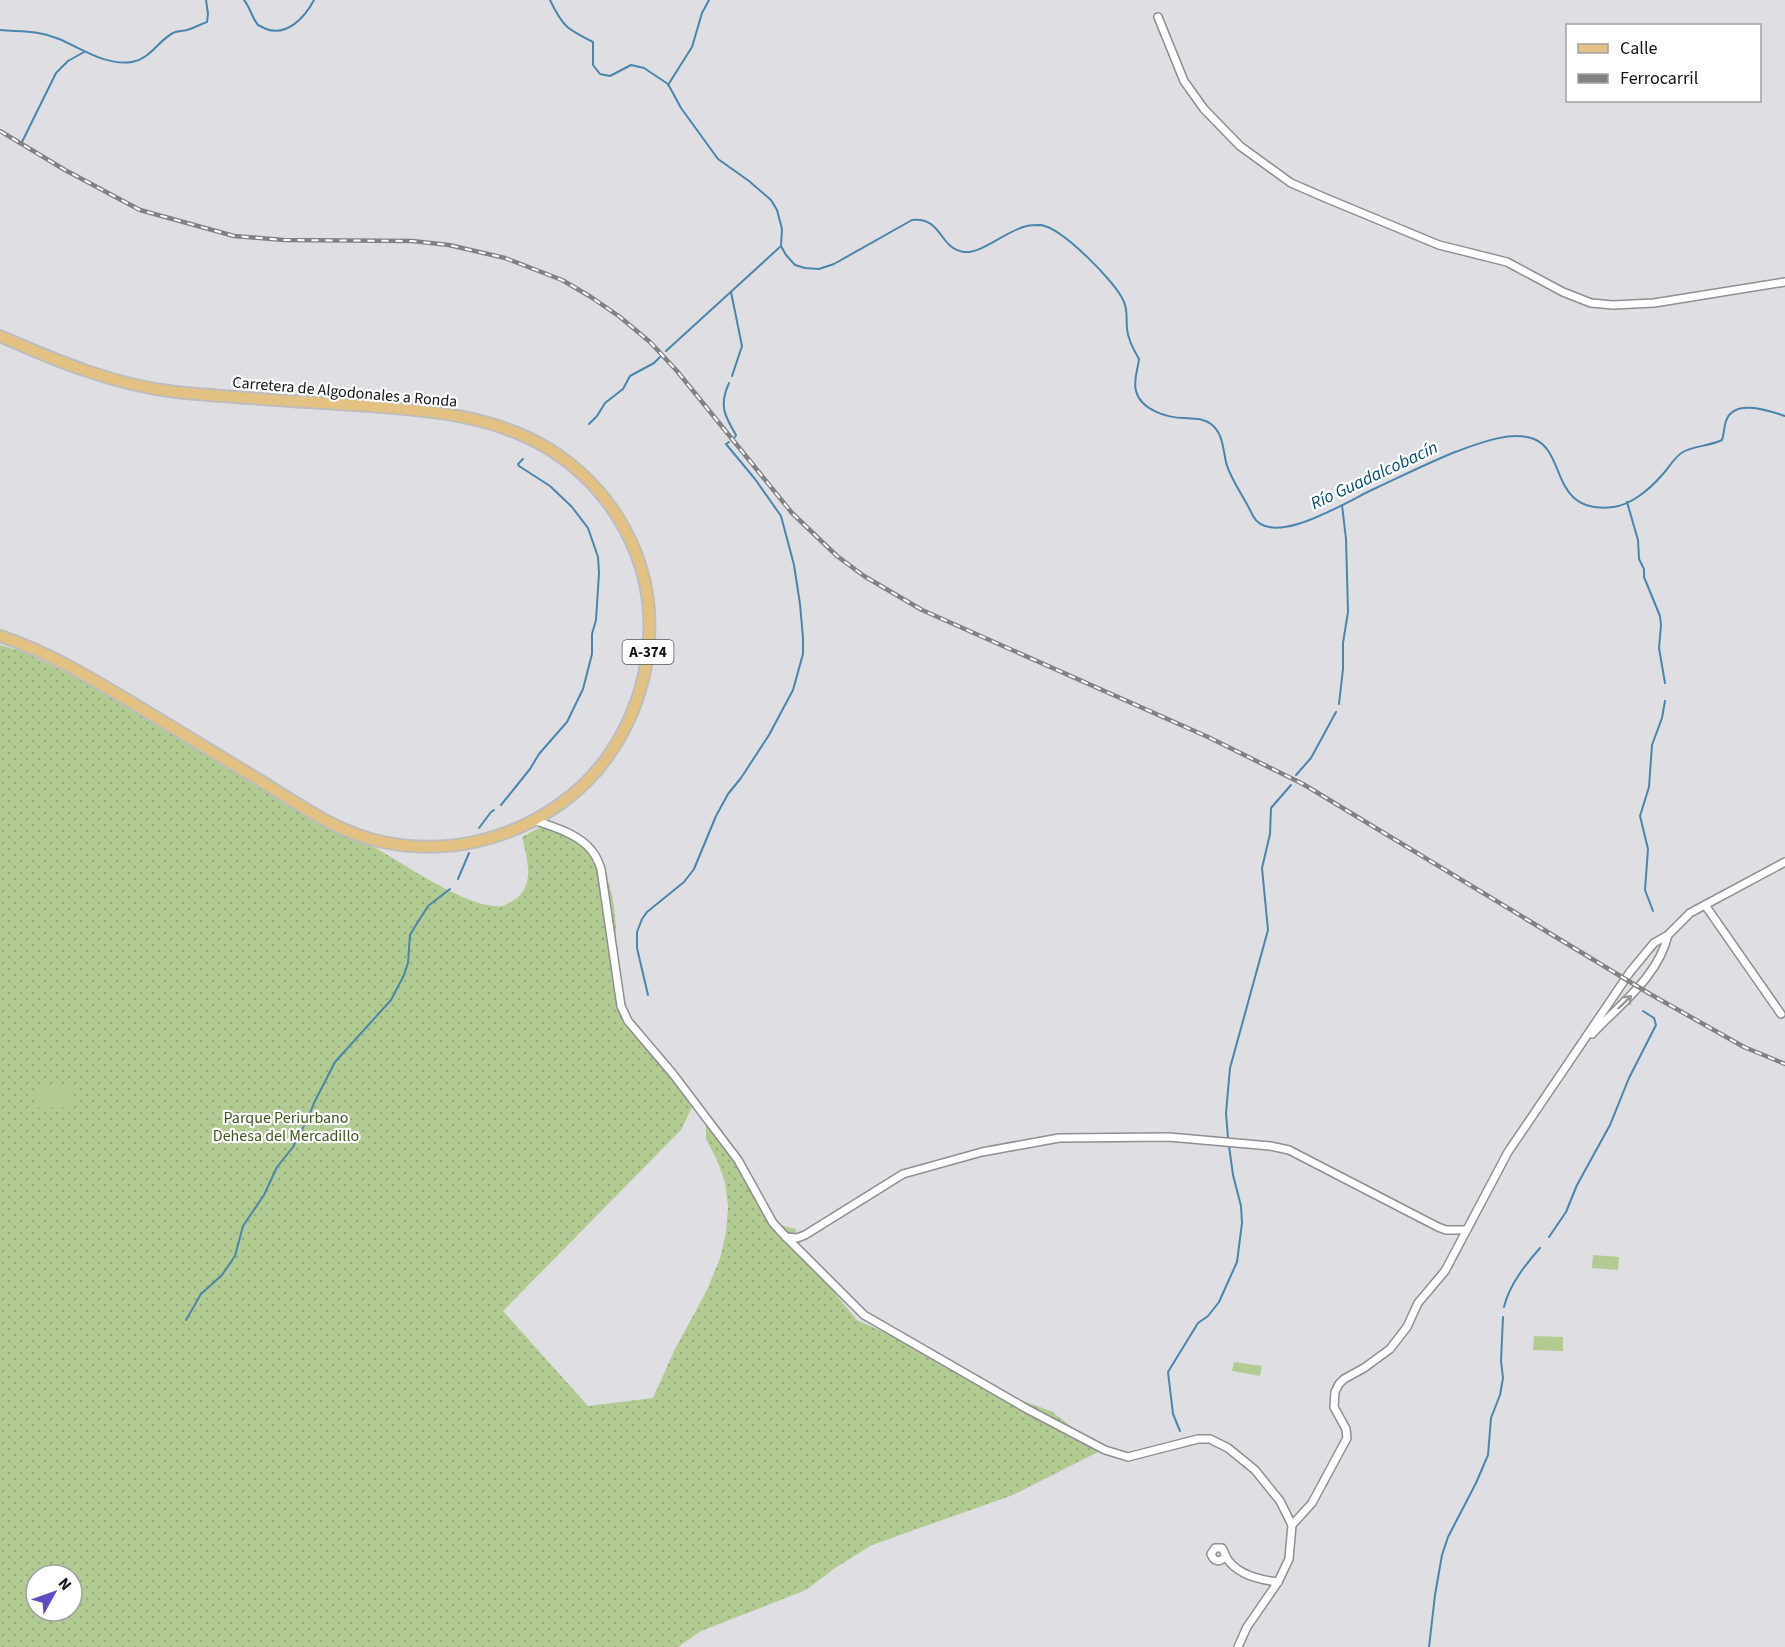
<svg xmlns="http://www.w3.org/2000/svg" width="1785" height="1647" font-family="'Source Sans 3',sans-serif">
<style>
.grass{fill:url(#grass-dots);fill-rule:evenodd}
.garden{fill:#b2cb92}
.lines{fill:none;stroke-linecap:round;stroke-linejoin:round}
.stream{stroke:#4a85ac;stroke-width:2}
.street-casing{stroke:#8e8f92;stroke-width:10}
.primary-casing{stroke:#bdbdbd;stroke-width:14}
.street{stroke:#fff;stroke-width:7}
.primary{stroke:#e2c183;stroke-width:10}
.rail-casing{stroke:#808183;stroke-width:4.5}
.rail{stroke:#fff;stroke-width:2;stroke-dasharray:7;stroke-linecap:butt}
.oneway{stroke:#959596}
.labels{text-anchor:middle;stroke-width:4.5;stroke-linejoin:round;paint-order:stroke}
.shield{fill:#fff;stroke:#5a5a5b;stroke-width:1.5}
.shield-label{font-size:15px;font-weight:bold;fill:#131415}
.street-label{font-size:16px;fill:#131415;stroke:#fff}
.park-label{font-size:16px;fill:#3f541c;stroke:#fff}
.water-label{font-size:18px;font-style:italic;fill:#054c6f;stroke:#fff}
</style>
<defs>
<pattern id="grass-dots" width="8" height="8" patternUnits="userSpaceOnUse" patternTransform="scale(1.5)"><rect width="8" height="8" fill="#b2cb92"/><path d="M2 2h.1M6 6h.1" fill="none" stroke="#98ad7d" stroke-width="1.8" stroke-linecap="round"/></pattern>
</defs>
<rect width="100%" height="100%" fill="#dfdfe3"/>
<path class="grass" d="M0,645L24,652L90,684L328,827C342,833 357,838 370,845C401,861 468,910 502,906C506,905 510,902 514,900C536,886 527,859 522,837L550,822C561,829 575,836 585,844C611,868 617,909 616,942C616,962 616,983 623,1001C634,1033 673,1075 694,1103L681,1130L503,1311L588,1406L653,1398L674,1351L707,1290L720,1258L726,1233L728,1207L725,1182L717,1160L706,1139V1117L744,1172L765,1211L780,1225L796,1229L795,1245L857,1320L893,1336L986,1390L1018,1399L1051,1411L1102,1450L1013,1495L872,1545L835,1568L806,1590L701,1631L678,1647H0ZM36,1575H72V1611H36Z"/>
<g class="garden">
<path d="M71,1085V1107H34V1086Z"/>
<path d="M1593,1255L1619,1257L1618,1270L1592,1268Z"/>
<path d="M1534,1336L1563,1337V1351L1533,1350Z"/>
<path d="M1234,1362L1262,1366L1260,1376L1232,1371Z"/>
</g>
<g class="lines">
<g class="stream">
<path d="M244,0C250,7 252,18 258,25C260,26 264,28 266,29C287,37 305,17 314,0"/>
<path d="M550,0C563,27 567,29 593,42V65L600,74L610,76L631,65L644,68L668,84L681,108L718,159L749,181L771,200L777,210L782,229L781,246L786,255L795,265L805,268L819,269L834,264L912,220C943,217 938,248 964,252C982,254 1007,230 1027,226C1031,225 1036,225 1041,225C1062,228 1116,282 1124,302C1128,311 1126,320 1127,329C1128,340 1133,349 1139,359C1138,369 1133,380 1136,391C1141,410 1167,418 1185,418C1194,419 1204,418 1211,424C1223,433 1223,449 1226,462C1229,477 1246,500 1253,516C1272,551 1352,498 1376,488C1402,476 1428,463 1455,452C1477,444 1511,430 1534,439C1567,452 1550,515 1613,507C1631,505 1650,489 1662,475C1669,468 1674,457 1683,452C1693,446 1710,446 1722,440C1724,434 1724,427 1726,421C1734,398 1769,411 1785,416"/>
<path d="M0,30C21,32 38,30 59,39C81,48 105,66 132,62C150,59 158,41 173,33C178,30 184,32 190,29C196,27 201,24 207,22L208,14L206,0"/>
<path d="M668,85L692,47L702,13L709,0"/>
<path d="M22,142L56,73L68,61L84,52"/>
<path d="M731,292L742,346L732,376"/>
<path d="M666,351L781,246"/>
<path d="M729,383C719,405 724,415 736,435L735,437"/>
<path d="M589,424L597,416L605,403L623,389L630,376L654,363L660,357"/>
<path d="M1627,502L1638,540L1639,559L1644,569V577L1660,616L1661,625L1659,648L1665,683"/>
<path d="M1339,704L1343,669V643L1348,612L1346,539L1342,505"/>
<path d="M1296,775L1311,758L1336,712"/>
<path d="M501,805L530,769L539,754L567,722L583,689L592,654V634L596,620L599,573L598,557L588,528L572,507L550,486L519,466L518,464L523,459"/>
<path d="M479,828L491,812L494,810"/>
<path d="M458,879L469,853"/>
<path d="M1653,911L1645,890L1648,849L1640,816L1649,787L1652,745L1662,718L1665,701"/>
<path d="M648,995L637,948V932L642,919L647,912L684,882L694,869L716,816L728,794L741,778L769,735L793,690L803,654V638L800,604L794,565L781,516L755,479L726,444L729,442"/>
<path d="M1228,1138L1226,1113L1230,1068L1268,930L1262,868L1270,834L1271,808L1291,785"/>
<path d="M1549,1237L1566,1212L1577,1185L1610,1125L1629,1078L1656,1025L1654,1018L1643,1011"/>
<path d="M1504,1307C1509,1285 1526,1264 1540,1248"/>
<path d="M186,1320L201,1294L222,1275L235,1256L243,1226L264,1195L277,1167L293,1147L308,1118L314,1103L335,1062L391,1000L404,975L408,963L410,935L416,925L428,906L450,889"/>
<path d="M1180,1431L1173,1414L1168,1372L1198,1323L1208,1316L1219,1302L1237,1262L1242,1223L1241,1206L1233,1175L1229,1146"/>
<path d="M1429,1647L1435,1595L1442,1555L1448,1537L1476,1483L1488,1455L1491,1418L1500,1395L1503,1378L1501,1361L1503,1317"/>
</g>
<g class="street-casing">
<g id="street">
<path d="M1158,17L1184,81L1204,109L1240,146L1291,183L1328,199L1439,245L1507,262L1563,292L1591,303L1613,305L1654,303L1785,282"/>
<path d="M536,821C555,827 580,835 592,851C596,856 599,863 601,869L621,1006L628,1021L673,1074L738,1160L773,1223L786,1237L797,1238L805,1235L903,1174L982,1152L1059,1138L1169,1137L1270,1146L1289,1150L1438,1227L1446,1230H1465"/>
<path d="M1705,905L1781,1014"/>
<path d="M1592,1034C1620,1004 1658,977 1668,935"/>
<path d="M786,1237L864,1315L1027,1409L1105,1450L1128,1457L1198,1439H1210L1228,1448L1255,1470L1280,1501L1292,1525"/>
<path d="M1226,1556C1220,1563 1214,1562 1211,1554L1215,1548H1222C1224,1551 1225,1554 1226,1557C1236,1574 1260,1580 1278,1582"/>
<path d="M1238,1647L1247,1627L1278,1582L1289,1559L1292,1525L1312,1503L1347,1438L1346,1429L1334,1407L1335,1392L1339,1384L1344,1379L1364,1368L1390,1349L1407,1327L1418,1303L1445,1271L1508,1152L1630,972L1654,943L1668,935L1690,913L1785,862"/>
</g>
</g>
<g class="primary-casing">
<path id="primary" d="M0,336C57,361 114,385 176,392C235,398 295,401 354,405C421,410 490,413 549,449C614,490 654,561 649,639C645,704 613,767 560,804C508,841 446,855 383,842C338,833 300,805 261,781C222,757 183,734 144,710C98,682 51,653 0,636"/>
</g>
<use href="#street" class="street"/>
<use href="#primary" class="primary"/>
<g class="rail-casing">
<path id="rail" d="M0,131L65,170L140,210L234,236L284,240L412,241L449,245L505,258L562,280L591,297L620,317L650,342L677,371L792,513L837,556L864,576L922,610L1208,737L1303,784L1650,994L1744,1047L1785,1064"/>
</g>
<use href="#rail" class="rail"/>
</g>
<defs><path id="oneway-shaft" d="M-6 0H5M1.5-3L5.5 0L1.5 3" fill="none" stroke-width="1.6" stroke-linecap="round" stroke-linejoin="round" transform="scale(1.5)"/></defs>
<use class="oneway" href="#oneway-shaft" transform="translate(1625 1002) rotate(-44)"/>
<g class="labels">
<rect class="shield" x="622.5" y="640" width="51" height="24" rx="4.5"/>
<g class="shield-label">
<text x="648" y="657">A-374</text>
</g>
<g class="street-label">
<text transform="translate(345 391) rotate(5)" y="6">Carretera de Algodonales a Ronda</text>
</g>
<g class="park-label">
<text x="286" y="1123">Parque Periurbano<tspan x="286" dy="18">Dehesa del Mercadillo</tspan></text>
</g>
<g class="water-label">
<text transform="translate(1374 475) rotate(-25)" y="6">Río Guadalcobacín</text>
</g>
</g>
<rect x="1566" y="24" width="195" height="78" fill="#ffffff" stroke="#a1a1a1" stroke-width="1.5"/>
<rect x="1578" y="44" width="30" height="9" fill="#e2c183" stroke="#a1a1a1" stroke-width="1.5"/>
<text x="1620" y="54" font-size="18" fill="#131415">Calle</text>
<rect x="1578" y="74" width="30" height="9" fill="#808183" stroke="#a1a1a1" stroke-width="1.5"/>
<text x="1620" y="84" font-size="18" fill="#131415">Ferrocarril</text>
<g transform="translate(54 1593) rotate(50)"><circle r="28" fill="#ffffff" stroke="#a1a1a1" stroke-width="1.5"/>
<path d="M0-4.5L10 22L0 15L-10 22Z" fill="#614ac2"/>
<text y="-9" font-size="16" font-weight="bold" text-anchor="middle" fill="#131415">N</text>
</g>
</svg>
